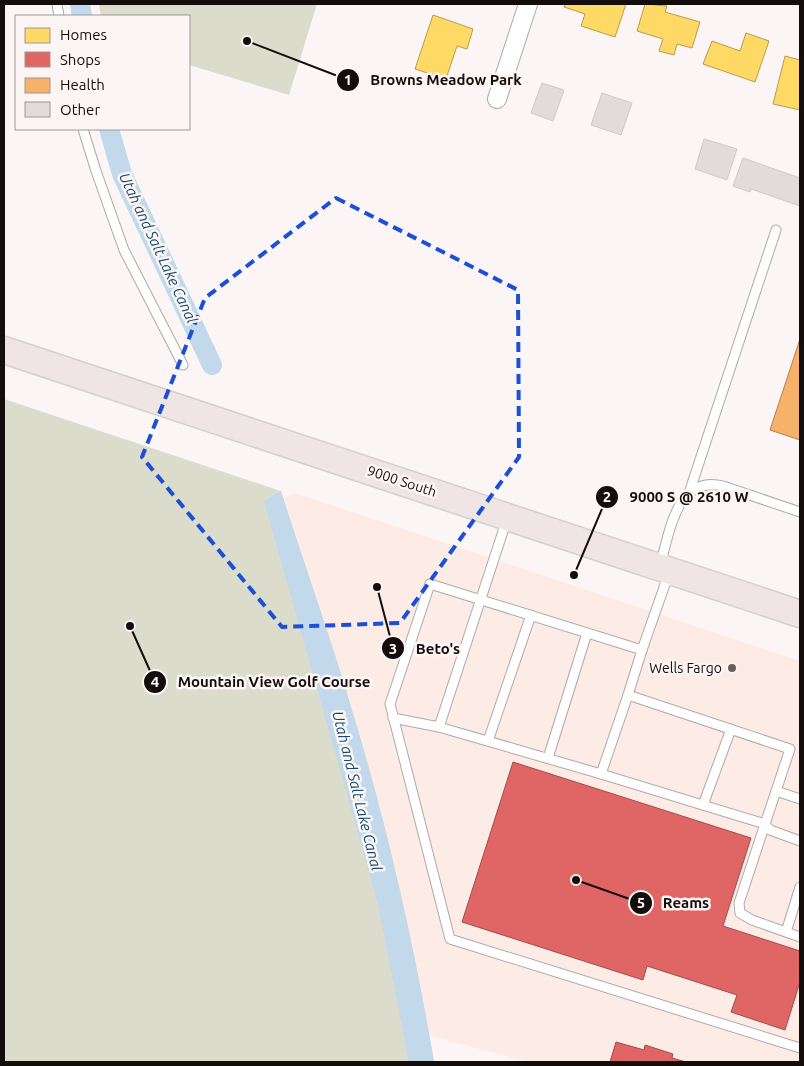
<svg xmlns="http://www.w3.org/2000/svg" width="804" height="1066" font-family="Ubuntu,sans-serif">
<style>
.built{fill:#fdece6}
.green{fill:#dbdccb}
.water{fill:#c1d9eb}
.homes{fill:#ffd966;stroke:#b89c4b}
.shops{fill:#e06666;stroke:#a24b4b}
.health{fill:#f6b26b;stroke:#b2804e}
.lines{fill:none;stroke-linecap:round;stroke-linejoin:round}
.canal{stroke:#c1d9eb;stroke-width:20}
.building{fill:#e1dbda;stroke:#cfc9c7}
.lane-casing{stroke:#afaaa9;stroke-width:11}
.street-casing{stroke:#afaaa9;stroke-width:20}
.primary-casing{stroke:#d3d0cf;stroke-width:29}
.lane{stroke:#fefefe;stroke-width:9}
.street{stroke:#fefefe;stroke-width:18}
.primary{stroke:#efe5e5;stroke-width:26}
.marked{fill:none;stroke:#1d4ed8;stroke-width:4;stroke-dasharray:10 6;stroke-linejoin:round}
.poi-dot{fill:#645f5d;stroke:#fdf5f3;stroke-width:2}
.labels{text-anchor:middle;stroke-width:5;stroke-linejoin:round;paint-order:stroke}
.street-label{font-size:14px;fill:#130d0b;stroke:#fdf5f3}
.poi-label{font-size:14px;fill:#130d0b;stroke:#fdf5f3;text-anchor:end}
.water-label{font-size:15px;font-style:italic;fill:#0d4c70;stroke:#fdf5f3}
.leader{fill:none;stroke:#130d0b;stroke-width:2}
.callout-dot{fill:#130d0b;stroke:#fdf5f3;stroke-width:2}
.mark-label{font-size:15px;text-anchor:middle;font-weight:bold;fill:#fff}
.callout-label{font-size:15px;text-anchor:middle;font-weight:bold;fill:#130d0b;stroke:#fdf5f3;stroke-width:5;stroke-linejoin:round;paint-order:stroke}
</style>
<rect width="100%" height="100%" fill="#fbf6f5"/>
<path class="built" d="M295,493L800,661V1062H529L430,1036L276,501Z"/>
<g class="green">
<path d="M99,4H317L289,95L189,65V16H101Z"/>
<path d="M4,399L281,491C304,564 330,636 352,710C387,825 414,944 434,1062H4Z"/>
</g>
<path class="water" d="M281,491C304,564 330,636 352,710C387,825 414,944 434,1062H409L378,904L264,501Z"/>
<g class="homes">
<path d="M565,4H626L615,37L581,26L585,14L564,7Z"/>
<path d="M645,4L667,6L665,12L700,22L692,48L677,44L674,55L659,51L663,39L637,31Z"/>
<path d="M433,15L473,29L467,49L457,46L446,79L415,69Z"/>
<path d="M746,33L769,41L755,82L703,64L712,41L740,51Z"/>
<path d="M785,56L800,60V110L773,104Z"/>
</g>
<g class="shops">
<path d="M513,762L751,838L723,926L800,951V982L785,1030L731,1012L737,995L647,966L643,980L462,922Z"/>
<path d="M616,1042L644,1050L645,1045L673,1054L672,1058L686,1062H610Z"/>
</g>
<path class="health" d="M800,339V440L770,430Z"/>
<g class="lines">
<g class="canal">
<path d="M80,4L82,16"/>
<path d="M109,129L122,174L212,365"/>
</g>
</g>
<g class="building">
<path d="M542,83L564,90L553,121L531,113Z"/>
<path d="M602,93L632,103L621,135L591,125Z"/>
<path d="M704,139L737,149L727,180L695,169Z"/>
<path d="M743,158L800,178V206L751,189L750,192L733,186Z"/>
</g>
<g class="lines">
<g class="lane-casing">
<g id="lane">
<path d="M57,4L59,16"/>
<path d="M83,129L96,171L124,250L183,365"/>
<path d="M690,490L776,230"/>
<path d="M660,565C670,532 676,475 723,486L800,512"/>
<path d="M669,573L642,650L430,584L390,704L450,939L800,1048"/>
<path d="M642,650L628,695L790,749L776,791L800,799"/>
<path d="M393,718L439,727L507,519"/>
<path d="M439,727L601,774L628,695"/>
<path d="M488,741L531,615"/>
<path d="M548,758L587,633"/>
<path d="M601,774L765,824L739,903L740,913L752,920L800,937"/>
<path d="M776,791L765,824L770,830L800,841"/>
<path d="M703,805L731,729"/>
<path d="M786,932L800,887"/>
</g>
</g>
<g class="street-casing">
<path id="street" d="M497,99L528,4"/>
</g>
<g class="primary-casing">
<path id="primary" d="M4,350L800,614"/>
</g>
<use href="#lane" class="lane"/>
<use href="#street" class="street"/>
<use href="#primary" class="primary"/>
</g>
<path class="marked" d="M336,198L518,290L519,457L400,623L282,627L142,457L205,298Z"/>
<circle class="poi-dot" cx="732" cy="668" r="5"/>
<g class="labels">
<g class="street-label">
<text transform="translate(402 481) rotate(18)" y="5">9000 South</text>
</g>
<g class="poi-label">
<text x="722" y="673">Wells Fargo</text>
</g>
<g class="water-label">
<text transform="translate(158 248) rotate(65)" y="5">Utah and Salt Lake Canal</text>
<text transform="translate(357 791) rotate(76)" y="5">Utah and Salt Lake Canal</text>
</g>
</g>
<path class="leader" d="M247 41L348 80M574 575L607 497M377 587L393 648M130 626L155 682M576 880L641 903"/>
<g class="callout-dot">
<circle cx="247" cy="41" r="5"/>
<circle cx="574" cy="575" r="5"/>
<circle cx="377" cy="587" r="5"/>
<circle cx="130" cy="626" r="5"/>
<circle cx="576" cy="880" r="5"/>
<circle cx="348" cy="80" r="12"/>
<circle cx="607" cy="497" r="12"/>
<circle cx="393" cy="648" r="12"/>
<circle cx="155" cy="682" r="12"/>
<circle cx="641" cy="903" r="12"/>
</g>
<g class="mark-label">
<text x="348" y="85">1</text>
<text x="607" y="502">2</text>
<text x="393" y="654">3</text>
<text x="155" y="687">4</text>
<text x="641" y="908">5</text>
</g>
<g class="callout-label">
<text x="446" y="85">Browns Meadow Park</text>
<text x="689" y="502">9000 S @ 2610 W</text>
<text x="438" y="654">Beto's</text>
<text x="274" y="687">Mountain View Golf Course</text>
<text x="686" y="908">Reams</text>
</g>
<rect width="804" height="1066" fill="none" stroke="#130d0b" stroke-width="10"/>
<rect x="15" y="15" width="175" height="115" fill="#fdf5f3" stroke="#9f9896"/>
<rect x="25" y="28" width="25" height="15" fill="#ffd966" stroke="#9f9896"/>
<text x="60" y="40" font-size="15" fill="#130d0b">Homes</text>
<rect x="25" y="52" width="25" height="15" fill="#e06666" stroke="#9f9896"/>
<text x="60" y="65" font-size="15" fill="#130d0b">Shops</text>
<rect x="25" y="78" width="25" height="15" fill="#f6b26b" stroke="#9f9896"/>
<text x="60" y="90" font-size="15" fill="#130d0b">Health</text>
<rect x="25" y="102" width="25" height="15" fill="#e1dbda" stroke="#9f9896"/>
<text x="60" y="115" font-size="15" fill="#130d0b">Other</text>
</svg>
